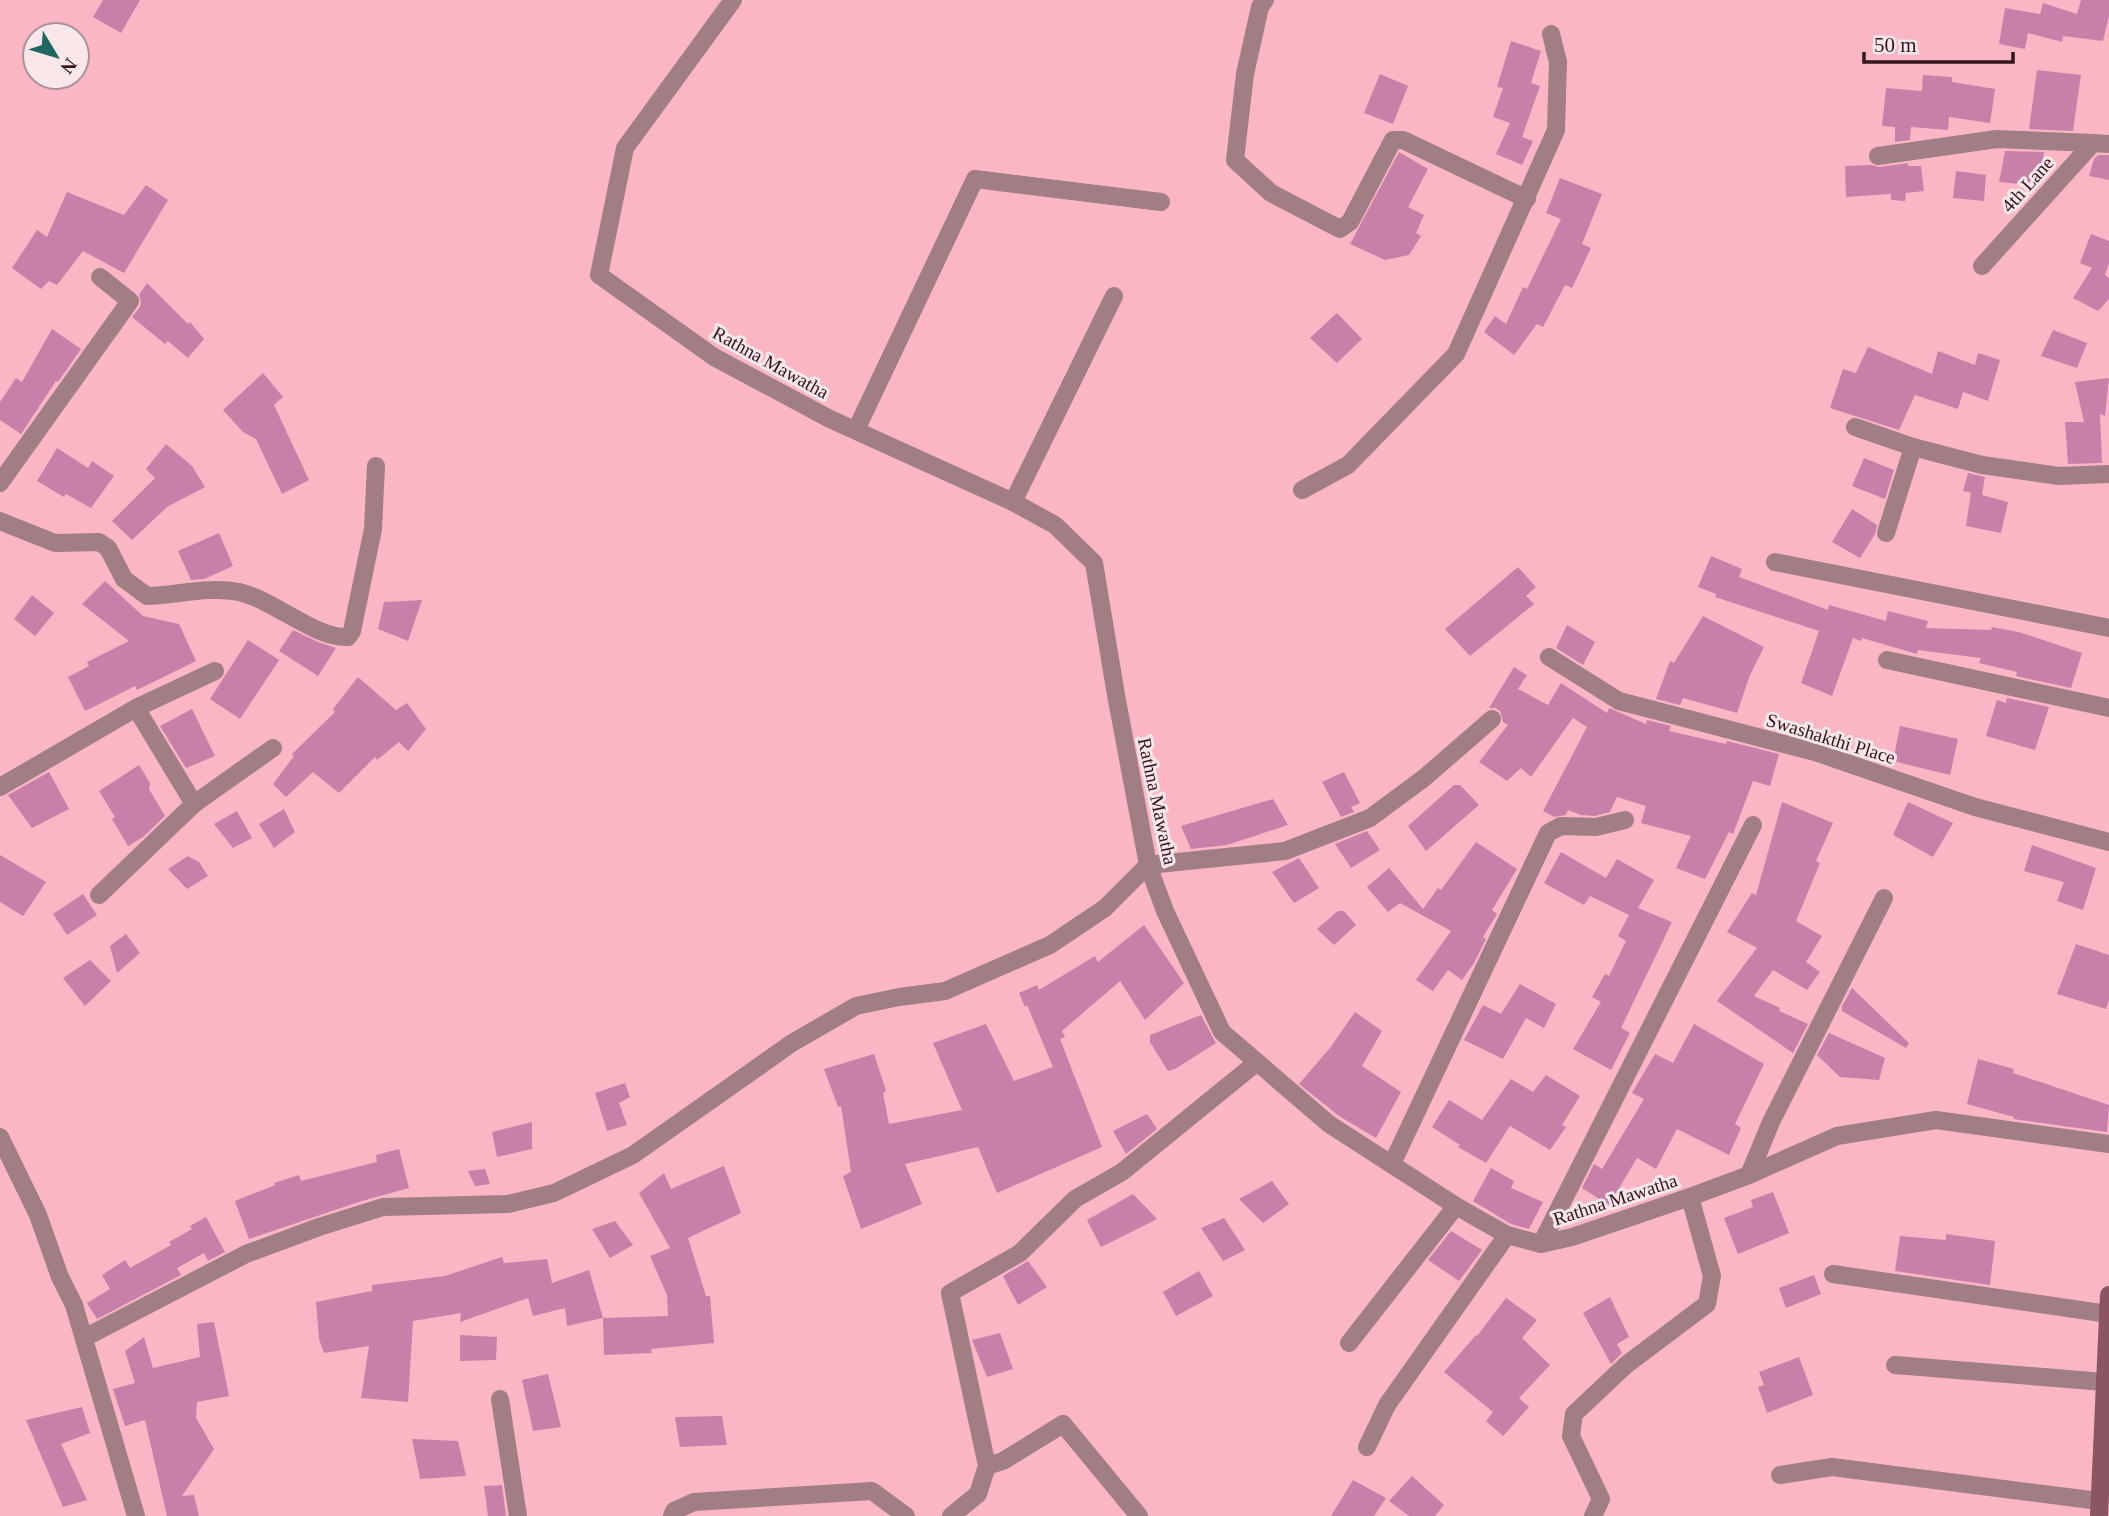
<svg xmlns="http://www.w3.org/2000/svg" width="2109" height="1516" font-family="Georgia,serif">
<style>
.building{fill:#c781a8}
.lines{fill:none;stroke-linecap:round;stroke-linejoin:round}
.street{stroke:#a17d84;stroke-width:18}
.secondary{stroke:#895662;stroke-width:18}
.labels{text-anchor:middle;stroke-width:6;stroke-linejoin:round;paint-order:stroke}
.street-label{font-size:19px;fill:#34151d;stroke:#f9e7ea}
</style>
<rect width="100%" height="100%" fill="#fab6c4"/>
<g class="building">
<path d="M103,0H140L121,33L93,17Z"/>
<path d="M2081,0H2109V16L2103,41L2063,36L2062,42L2028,33L2025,49L1999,44L2005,8L2040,14L2043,3L2077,14Z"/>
<path d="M1511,41L1541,51L1531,83L1540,86L1522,137L1533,141L1522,165L1496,154L1510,123L1493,117L1503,88L1497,87Z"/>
<path d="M2037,70L2081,75L2073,131L2029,129Z"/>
<path d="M1380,74L1408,86L1393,124L1364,113Z"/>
<path d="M1923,75L1952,77V82L1995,89L1990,123L1949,117L1948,130L1911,127L1910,140L1895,142V127L1882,126L1886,88L1922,91Z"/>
<path d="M2005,151L2044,152L2039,186L1999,182Z"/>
<path d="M1399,152L1428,169L1408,207L1424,215L1416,233L1421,236L1409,255L1385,260L1350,244Z"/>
<path d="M2098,155H2109V180L2089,176L2094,159Z"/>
<path d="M1908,163V166H1921L1924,191L1906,193L1905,201L1891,200V194L1846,197L1845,166L1871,165L1880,167Z"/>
<path d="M1956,171L1986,175L1984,201L1953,198Z"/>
<path d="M1560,178L1602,194L1582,244L1591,248L1572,288L1565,285L1543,327L1537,324L1514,355L1484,332L1495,316L1506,324L1523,287L1527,289L1561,219L1546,213Z"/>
<path d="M146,185L168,200L124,273L83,251L57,285L49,281L41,289L12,268L37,230L47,237L67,192L124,215Z"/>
<path d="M2091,234L2109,241V263L2105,275L2109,278V299L2098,311L2073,298L2092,268L2080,263Z"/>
<path d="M147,283L188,324L190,322L204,339L188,358L168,341L165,344L132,317L140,307L141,302L139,295Z"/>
<path d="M1337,313L1362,339L1337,363L1310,338Z"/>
<path d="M52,329L81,349L58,382L56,381L21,434L0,420V402L16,378L22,382Z"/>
<path d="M2053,330L2087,343L2077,368L2041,356Z"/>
<path d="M1868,347L1932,374L1938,351L1975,365L1978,353L2000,360L1988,401L1963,392L1958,409L1915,395L1899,430L1830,408L1843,369L1856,373Z"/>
<path d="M263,373L283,397L274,405L309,480L282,494L256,439L243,432L223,410Z"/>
<path d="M2109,378L2105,416L2100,414L2102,463L2068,464L2065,422H2084L2075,382Z"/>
<path d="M166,444L192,466L205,487L167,507L132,540L112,521L155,478L146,469Z"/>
<path d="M57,448L88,468L92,461L114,476L91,508L66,494L64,497L37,481Z"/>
<path d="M1864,458L1894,470L1885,499L1852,486Z"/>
<path d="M1968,473L1985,477L1982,495L1963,491Z"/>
<path d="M1971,492L2008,502L2001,533L1966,526Z"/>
<path d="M1852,509L1877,525L1875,534L1860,558L1832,542Z"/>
<path d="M219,533L233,566L204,579L191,580L178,551Z"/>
<path d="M1711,556L1742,569L1739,577L1828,610L1829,605L1886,621L1888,611L1928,621L1926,628L1991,630L1992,627L2019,632L2082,653L2071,688L2016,676L2017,672L1979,663L1981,658L1918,650L1917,654L1862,638L1861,641L1853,638L1832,696L1801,683L1819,631L1715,597L1716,594L1698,587Z"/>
<path d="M1518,567L1536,587L1526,596L1534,604L1470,656L1445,629Z"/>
<path d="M105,581L143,616L179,624L196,661L137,690L135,686L85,711L68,677L89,666L87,662L129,641L82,604Z"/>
<path d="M32,595L54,613L35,636L14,619Z"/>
<path d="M422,600L408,641L378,629L384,602Z"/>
<path d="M1703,616L1764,647L1750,675L1737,713L1683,698L1680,705L1656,699L1670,661L1674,663Z"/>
<path d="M1567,625L1595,642L1583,665L1556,648Z"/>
<path d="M293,630L318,642L336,648L318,676L279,651Z"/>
<path d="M248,640L279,660L240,719L210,699Z"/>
<path d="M1514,667L1527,675L1518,689L1548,705L1561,683L1607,713L1609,708L1646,724L1647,720L1671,726L1669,731L1726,744L1727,741L1779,754L1770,786L1753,781L1733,834L1729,832L1705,879L1676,868L1691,836L1641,823L1646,806L1617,797L1610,812L1595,816L1581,815L1568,810L1566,815L1554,817L1543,811L1587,727L1573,718L1531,777L1521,768L1507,781L1479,762L1508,725L1503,722L1500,711L1495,708H1489Z"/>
<path d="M358,677L396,710L407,703L426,729L408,751L399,742L377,760L375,757L339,793L313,772L286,797L273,784L294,756L292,754L335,712L333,709Z"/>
<path d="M2007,698L2049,707L2035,750L1986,736L1997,700L2006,703Z"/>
<path d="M192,709L215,756L186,768L160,726Z"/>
<path d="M1900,726L1958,739L1950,775L1893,761Z"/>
<path d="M139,765L150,783L149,789L165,816L143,837L128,846L112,819L115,817L99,791Z"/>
<path d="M49,772L69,809L32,828L8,795Z"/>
<path d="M1344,772L1360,803L1351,807L1354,812L1341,817L1322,782Z"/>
<path d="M1454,785H1460L1479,805L1426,851L1408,826Z"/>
<path d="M1273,799L1288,825L1227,845L1191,849L1181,826Z"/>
<path d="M1782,802L1833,823L1816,861L1820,863L1796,921L1822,936L1806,962L1820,972L1807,990L1773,970L1754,996L1780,1008L1779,1011L1808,1024L1793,1053L1717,1001L1757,948L1727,932L1752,893L1756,895Z"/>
<path d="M1908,802L1953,823L1933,857L1893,835Z"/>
<path d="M284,809L295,832L274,848L259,824Z"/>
<path d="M237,811L252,838L233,848L214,824Z"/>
<path d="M1367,831L1380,850L1351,868L1335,844Z"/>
<path d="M1476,842L1517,869L1492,910L1497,914L1483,937L1486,939L1474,963L1462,980L1448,970L1433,991L1416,980L1451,931L1400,903L1388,912L1367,887L1389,868L1423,909L1438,888L1441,890Z"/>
<path d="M2032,845L2096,868L2083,910L2057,901L2064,882L2024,871Z"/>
<path d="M1561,852L1606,878L1617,859L1654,880L1638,908L1672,922L1621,1028L1630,1033L1611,1070L1573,1049L1601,1002L1592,997L1605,974L1609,976L1626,941L1618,936L1629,915L1590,896L1584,905L1544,883Z"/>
<path d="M0,855L46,882L23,916L0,902Z"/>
<path d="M188,856L199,862L208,876L187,889L168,869Z"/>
<path d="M1299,858L1319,888L1294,903L1272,872Z"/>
<path d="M83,894L97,915L67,935L53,914Z"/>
<path d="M1338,911H1344L1356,925L1334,945L1317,929Z"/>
<path d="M1144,925L1184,983L1145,1020L1120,981L1062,1031L1065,1037L1060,1039L1102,1147L997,1193L978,1147L905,1164L922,1204L861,1229L843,1176L851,1172L841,1106L838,1107L824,1069L874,1054L886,1091L883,1093L889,1124L962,1110L933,1043L986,1024L1014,1081L1053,1067L1027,1005L1025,1007L1019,993L1037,985L1039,990L1095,956L1098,962Z"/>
<path d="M126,934L140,953L117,973L110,946Z"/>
<path d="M2076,944L2109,955V1000L2106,1009L2057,994Z"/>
<path d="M90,960L111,981L85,1006L63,978Z"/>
<path d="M1520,984L1556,1004L1544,1028L1526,1018L1503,1059L1464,1040L1483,1005L1501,1014Z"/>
<path d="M1852,988L1909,1043L1906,1048L1842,1011V1006Z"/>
<path d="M1355,1012L1382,1031L1362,1066L1401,1092L1376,1138L1339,1116L1299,1084L1330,1048Z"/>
<path d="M1201,1015L1216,1043L1175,1069L1168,1071L1150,1042V1035Z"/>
<path d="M1694,1024L1764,1064L1735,1124L1741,1128L1729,1155L1677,1129L1656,1169L1637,1158L1609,1205L1582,1188L1594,1164L1602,1169L1644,1099L1632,1093L1655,1054L1673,1063Z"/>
<path d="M1829,1033L1885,1058L1879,1080L1840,1077L1817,1055Z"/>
<path d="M1978,1059L2014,1069L2013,1073L2109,1105L2107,1132L2013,1119L2014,1117L1967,1104Z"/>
<path d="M1546,1075L1580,1096L1562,1125L1566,1127L1550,1150L1510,1126L1486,1163L1458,1147L1460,1145L1432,1127L1449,1100L1482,1120L1511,1079L1533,1092Z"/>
<path d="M625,1083L630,1097L619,1103L627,1125L607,1131L595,1093Z"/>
<path d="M1147,1114L1157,1129L1126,1154L1113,1131Z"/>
<path d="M532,1122V1149L497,1157L492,1132Z"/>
<path d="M399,1149L409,1188L362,1201L249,1239L235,1201L275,1185L274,1183L299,1175L301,1181L377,1162L376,1155Z"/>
<path d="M724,1166L741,1213L688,1238L706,1296H710L714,1343L651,1349L652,1353L604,1355L603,1318L668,1316L667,1295L650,1256L670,1248L639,1193L664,1173L671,1189Z"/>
<path d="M1491,1168L1514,1181L1511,1188L1543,1202L1529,1229L1511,1224L1473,1201Z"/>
<path d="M485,1169L490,1184L475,1186L468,1171Z"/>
<path d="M1272,1181L1289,1204L1263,1223L1239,1199Z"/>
<path d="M1773,1192L1789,1233L1738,1254L1724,1218L1753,1207L1751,1200Z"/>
<path d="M1133,1194L1157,1219L1101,1247L1087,1220Z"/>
<path d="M206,1217L225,1252L208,1261L204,1253L177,1268L181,1275L97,1319L87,1303L110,1289L102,1275L125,1260L130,1268L171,1245L169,1242L192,1229L190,1226Z"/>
<path d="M1224,1218L1245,1250L1223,1261L1201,1228Z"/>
<path d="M615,1221L633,1245L610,1258L592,1229Z"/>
<path d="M1451,1231L1482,1250L1459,1281L1428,1260Z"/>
<path d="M1946,1234L1995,1241L1990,1285L1895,1271L1900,1236L1946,1240Z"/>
<path d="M502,1257L504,1263L547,1259L552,1283L589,1270L603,1318L567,1326L565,1308L533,1316L528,1298L460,1322L461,1313L413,1321L408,1402L361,1398L369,1346L324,1353L319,1339L316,1302L372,1291V1285L445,1276Z"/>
<path d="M1028,1261L1047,1287L1018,1305L1003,1276Z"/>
<path d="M1199,1271L1213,1296L1176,1316L1163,1292Z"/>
<path d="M1814,1275L1821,1294L1786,1308L1779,1288Z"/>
<path d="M1610,1297L1629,1337L1617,1344L1622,1353L1611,1364L1583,1313Z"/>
<path d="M1506,1298L1537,1320L1522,1338L1550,1365L1519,1398L1529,1407L1503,1436L1486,1421L1493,1412L1444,1372L1476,1335L1477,1336Z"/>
<path d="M214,1322L229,1396L197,1402L196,1418L214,1449L182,1496L194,1495L199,1516H167L145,1420L125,1426L113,1389L135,1383L125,1351L144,1337L153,1368L200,1357L197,1324Z"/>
<path d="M1000,1333L1013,1369L987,1377L972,1340Z"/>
<path d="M460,1335L497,1337L496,1360L460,1361Z"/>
<path d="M1799,1357L1813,1395L1767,1413L1758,1387L1764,1385L1759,1372Z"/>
<path d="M548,1374L561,1427L533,1431L522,1380Z"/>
<path d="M82,1407L90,1433L61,1444L87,1500L63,1507L26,1420Z"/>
<path d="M722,1416L727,1445L680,1447L675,1417Z"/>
<path d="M412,1439L458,1441L466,1476L420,1479Z"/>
<path d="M1412,1476L1444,1505L1435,1516H1409L1389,1501Z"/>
<path d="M1353,1480L1386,1498L1374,1516H1331Z"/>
<path d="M502,1485L506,1516H488L484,1486Z"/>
</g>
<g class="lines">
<g class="street">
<path d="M733,0L625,148L599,275L714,357L830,419L1013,502L1055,525L1094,563L1116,695L1148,865L1165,911L1222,1032L1329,1124L1456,1206L1507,1235L1541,1244L1572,1237L1690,1197L1749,1175L1837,1136L1936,1120L2109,1144"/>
<path d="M1265,0L1260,7L1245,74L1235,160L1271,193L1340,229L1350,222L1393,140H1403L1527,199"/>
<path d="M1878,156L1997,139L2093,143"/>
<path d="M1982,266L2093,143L2109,144"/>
<path d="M1855,427L1913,447L1982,465L2059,476L2109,474"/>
<path d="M856,430L975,179L1161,202"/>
<path d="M0,483L130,301L100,277"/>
<path d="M1302,490L1348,465L1456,354L1556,130L1558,62L1551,34"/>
<path d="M1013,502L1114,296"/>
<path d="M0,521L55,543L99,542L108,548L124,579L147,596C177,595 209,586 239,592C274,600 316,639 348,637L352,631L373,529L376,466"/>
<path d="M1886,533L1913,447"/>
<path d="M1775,562L2109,628"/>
<path d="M1549,657L1619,701L1815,752L1975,807L2109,842"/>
<path d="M1887,660L2109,708"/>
<path d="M0,787L136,708L215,671"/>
<path d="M194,804L273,748"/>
<path d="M99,895L194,804L136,708"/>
<path d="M0,1137L38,1215L60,1277L74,1305L136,1516"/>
<path d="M1392,1164L1548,833L1561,826L1596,827L1625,820"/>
<path d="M1749,1175L1771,1122L1884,898"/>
<path d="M1541,1244L1753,825"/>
<path d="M1833,1274L2109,1314"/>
<path d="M84,1338L246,1254L319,1227L383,1207L508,1204L554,1193L633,1155L792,1043L856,1006L899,997L945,991L1050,945L1105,908L1148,865L1285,851L1370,818L1424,778L1492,719"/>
<path d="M1349,1343L1456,1206"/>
<path d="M1895,1365L2104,1382"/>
<path d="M500,1399L518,1516"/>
<path d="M1367,1447L1387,1405L1507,1235"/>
<path d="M987,1466L1003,1461L1063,1424L1139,1516"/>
<path d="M1780,1475L1832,1467L2099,1501"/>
<path d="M672,1516L674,1511L694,1502L872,1491L906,1516"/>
<path d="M951,1516L978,1494L987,1466L950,1293L1020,1253L1075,1199L1122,1172L1256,1063"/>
<path d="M1593,1516L1601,1499L1571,1436L1574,1414L1626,1365L1707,1304L1712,1276L1690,1197"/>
</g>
<path class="secondary" d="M2099,1516L2109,1295"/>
</g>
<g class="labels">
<g class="street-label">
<text transform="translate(2027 184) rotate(-48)" y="7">4th Lane</text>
<text transform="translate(771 362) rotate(29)" y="7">Rathna Mawatha</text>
<text transform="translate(1831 738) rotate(17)" y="7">Swashakthi Place</text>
<text transform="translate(1158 801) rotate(78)" y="7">Rathna Mawatha</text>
<text transform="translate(1615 1199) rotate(-18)" y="7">Rathna Mawatha</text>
</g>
</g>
<g transform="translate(56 56) rotate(128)"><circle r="33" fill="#f9e7ea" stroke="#aa9398" stroke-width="2"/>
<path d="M0-5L12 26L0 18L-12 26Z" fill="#1f6861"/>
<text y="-10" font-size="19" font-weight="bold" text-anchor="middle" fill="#34151d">N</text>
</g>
<path d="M1864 52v10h149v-10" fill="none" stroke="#34151d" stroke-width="3.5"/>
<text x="1874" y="52" font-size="21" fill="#34151d" stroke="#f9e7ea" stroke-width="5" paint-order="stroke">50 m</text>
</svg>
